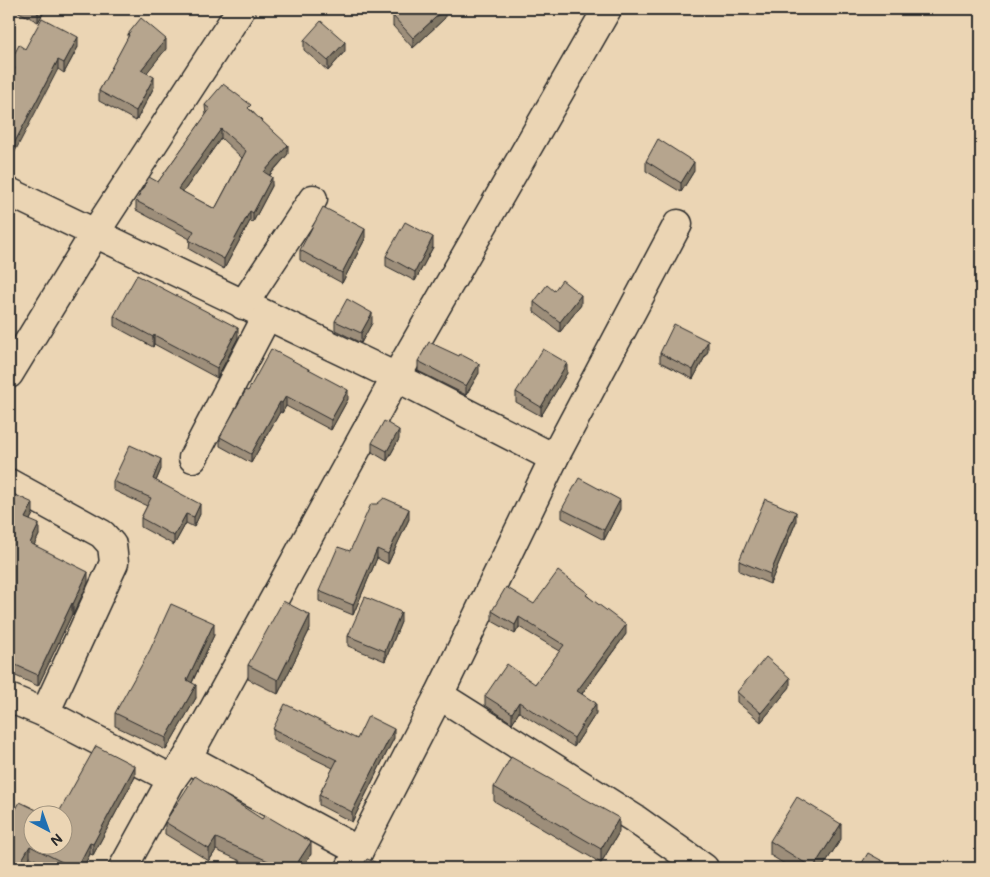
<svg xmlns="http://www.w3.org/2000/svg" width="990" height="877" font-family="Mali,sans-serif">
<style>
.lines{fill:none;stroke-linecap:round;stroke-linejoin:round}
.minor-casing{stroke:#2b2b2b;stroke-width:31}
.minor{stroke:#ebd5b4;stroke-width:28}
.wall{fill:#9d8e7a;stroke:#2b2b2b;fill-rule:evenodd}
.shaded-wall{fill:#7f7463;stroke:#2b2b2b}
.building{fill:#b6a58e;stroke:#2b2b2b;fill-rule:evenodd}
</style>
<rect width="100%" height="100%" fill="#ebd5b4"/>
<filter id="ink" filterUnits="userSpaceOnUse"><feTurbulence type="fractalNoise" baseFrequency=".02" numOctaves="2"/><feDisplacementMap in="SourceGraphic" scale="10" xChannelSelector="R" yChannelSelector="G"/><feConvolveMatrix kernelMatrix="1 2 1 2 8 2 1 2 1" color-interpolation-filters="sRGB"/></filter>
<g filter="url(#ink)">
<g class="lines">
<g class="minor-casing">
<g id="minor">
<path d="M9,192L396,377L554,458"/>
<path d="M243,305L313,199"/>
<path d="M9,374L95,233L241,9"/>
<path d="M193,458L267,316"/>
<path d="M9,483L102,534L112,545L114,563L45,713"/>
<path d="M439,695L635,819L704,868"/>
<path d="M9,698L45,713L172,779"/>
<path d="M187,758L359,851"/>
<path d="M123,868L172,779L187,758L396,377L607,9"/>
<path d="M350,868L439,695L554,458L678,224"/>
</g>
</g>
<use href="#minor" class="minor"/>
</g>
<g class="wall">
<path d="M13,9H46L38,22Z"/>
<path d="M393,16L445,18L413,48L393,26Z"/>
<path d="M128,34L166,49L146,73L154,87L136,121L99,101V91L128,38Z"/>
<path d="M304,40L345,51L328,71L304,50Z"/>
<path d="M78,47L64,73L58,69L11,75L9,74V64L25,49Z"/>
<path d="M205,105L251,110L288,154L270,175L272,186L253,222L250,221L224,269L189,249L190,239L136,210V201L158,182L206,115ZM221,138L242,158L215,209L183,192Z"/>
<path d="M646,161L694,171L681,192L646,171Z"/>
<path d="M365,239L342,283L300,260V250Z"/>
<path d="M433,247L415,281L386,266V256Z"/>
<path d="M554,291L581,305L560,332L534,312V302Z"/>
<path d="M114,316L238,338L217,378L154,344L153,347L114,326Z"/>
<path d="M335,321L372,323L361,343L335,330Z"/>
<path d="M708,351L693,379L660,362V353Z"/>
<path d="M418,361L479,373L466,395L418,371Z"/>
<path d="M567,373L541,416L516,402V392Z"/>
<path d="M248,391L348,399L331,430L286,406L282,413L280,412L251,463L220,446V437Z"/>
<path d="M399,439L387,461L372,452V443Z"/>
<path d="M161,469L156,481L200,514L194,527L186,523L174,545L141,527V518L147,506L113,490V481Z"/>
<path d="M9,492L33,514L30,520L39,535L34,545L88,583L73,615L72,614L38,686L9,673Z"/>
<path d="M562,509H620L604,540L562,518Z"/>
<path d="M409,519L388,564L377,558L353,615L319,601V591L350,551Z"/>
<path d="M796,522L770,584L739,571V561Z"/>
<path d="M588,596L626,634L582,694L596,713L574,747L519,712L512,723L485,705V696L535,684L560,651L519,627L515,634L492,621V611Z"/>
<path d="M401,622L385,661L348,646V636Z"/>
<path d="M310,629L278,694L248,679V665Z"/>
<path d="M214,635L192,683L196,698L166,750L115,726V713Z"/>
<path d="M790,687L761,722L737,702V692Z"/>
<path d="M273,729L357,739L394,738L352,822L319,805V795L333,768L273,739Z"/>
<path d="M135,777L93,855L90,854L83,868H52L30,857L9,821L32,844Z"/>
<path d="M494,787L619,832L601,863L494,801Z"/>
<path d="M262,819L311,854L302,868H256L216,850L209,861L165,834V822Z"/>
<path d="M841,839L822,868H791L770,855V841Z"/>
</g>
<g class="shaded-wall">
<path d="M40,9H46L38,22V13Z"/>
<path d="M445,9V18L413,48V38Z"/>
<path d="M78,37V47L64,73V63Z"/>
<path d="M166,39V49L141,80V70Z"/>
<path d="M345,42V51L328,71V61Z"/>
<path d="M58,60V69L9,163V153Z"/>
<path d="M154,77V87L136,121V111Z"/>
<path d="M221,129V138L178,199V189Z"/>
<path d="M288,145V154L264,181V172Z"/>
<path d="M694,162V171L681,192V183Z"/>
<path d="M272,177V186L253,222V213Z"/>
<path d="M250,211V221L224,269V259Z"/>
<path d="M365,229V239L342,283V273Z"/>
<path d="M433,237V247L415,281V272Z"/>
<path d="M581,295V305L560,332V322Z"/>
<path d="M372,313V323L361,343V333Z"/>
<path d="M238,328V338L217,378V368Z"/>
<path d="M154,335V344L153,347V337Z"/>
<path d="M708,341V351L693,379V370Z"/>
<path d="M567,363V373L541,416V407Z"/>
<path d="M479,364V373L466,395V386Z"/>
<path d="M348,390V399L331,430V420Z"/>
<path d="M286,396V406L282,413V403Z"/>
<path d="M280,402V412L251,463V454Z"/>
<path d="M399,430V439L387,461V451Z"/>
<path d="M161,459V469L153,488V479Z"/>
<path d="M620,500V509L604,540V530Z"/>
<path d="M33,503V514L25,529V518Z"/>
<path d="M200,504V514L194,527V517Z"/>
<path d="M409,509V519L388,564V554Z"/>
<path d="M796,512V522L770,584V574Z"/>
<path d="M186,514V523L174,545V536Z"/>
<path d="M39,524V535L30,554V543Z"/>
<path d="M377,549V558L353,615V605Z"/>
<path d="M88,572V583L73,615V604Z"/>
<path d="M72,603V614L38,686V675Z"/>
<path d="M401,612V622L385,661V651Z"/>
<path d="M310,615V629L278,694V680Z"/>
<path d="M519,617V627L515,634V625Z"/>
<path d="M214,623V635L187,693V680Z"/>
<path d="M626,625V634L577,700V691Z"/>
<path d="M790,678V687L761,722V713Z"/>
<path d="M196,685V698L166,750V738Z"/>
<path d="M519,702V712L512,723V713Z"/>
<path d="M596,703V713L574,747V738Z"/>
<path d="M394,729V738L352,822V812Z"/>
<path d="M135,766V777L93,855V844Z"/>
<path d="M619,818V832L601,863V849Z"/>
<path d="M841,824V839L822,868H813Z"/>
<path d="M216,838V850L209,861V849Z"/>
<path d="M311,842V854L302,868H294Z"/>
<path d="M90,843V854L83,868H77Z"/>
<path d="M30,846V857L23,868H17Z"/>
</g>
<g class="building">
<path d="M31,9H40L38,13Z"/>
<path d="M401,9H445L413,38L393,16Z"/>
<path d="M42,18L78,37L64,63L58,60L9,153V80L15,68L9,64L19,45L25,49Z"/>
<path d="M141,18L166,39L141,70L154,77L136,111L99,91L129,35L128,34Z"/>
<path d="M321,21L345,42L328,61L304,40Z"/>
<path d="M223,84L251,105L248,108L288,145L264,172L272,177L253,213L250,211L224,259L189,240L194,231L136,201L149,177L158,182L210,109L205,105ZM221,129L246,151L215,209L178,189Z"/>
<path d="M658,139L694,162L681,183L646,161Z"/>
<path d="M323,207L365,229L342,273L300,250Z"/>
<path d="M405,222L433,237L415,272L386,256Z"/>
<path d="M137,275L238,328L217,368L154,335L153,337L114,316Z"/>
<path d="M562,280L581,295L560,322L534,302L547,285L554,291Z"/>
<path d="M347,299L372,313L361,333L335,321Z"/>
<path d="M674,324L708,341L693,370L660,353Z"/>
<path d="M429,342L459,356L460,354L479,364L466,386L418,361Z"/>
<path d="M271,349L348,390L331,420L286,396L282,403L280,402L251,454L220,437L246,390L248,391Z"/>
<path d="M543,349L567,363L541,407L516,392Z"/>
<path d="M384,421L399,430L387,451L372,443Z"/>
<path d="M130,445L161,459L153,479L200,504L194,517L186,514L174,536L141,518L151,498L113,481Z"/>
<path d="M579,478L620,500L604,530L562,509Z"/>
<path d="M9,492L33,503L25,518L39,524L30,543L88,572L73,604L72,603L38,675L9,662Z"/>
<path d="M384,498L409,509L388,554L377,549L353,605L319,591L338,547L350,551L371,504H377Z"/>
<path d="M765,499L796,512L770,574L739,561Z"/>
<path d="M558,571L588,593L586,595L626,625L577,691L596,703L574,738L519,702L512,713L485,696L507,664L535,684L564,645L519,617L515,625L492,611L506,587L534,604Z"/>
<path d="M365,597L401,612L385,651L348,636Z"/>
<path d="M283,601L310,615L278,680L248,665Z"/>
<path d="M171,604L214,623L187,680L196,685L166,738L115,713L150,650Z"/>
<path d="M766,657L790,678L761,713L737,692Z"/>
<path d="M285,704L357,739L368,716L394,729L352,812L319,795L337,760L273,729Z"/>
<path d="M96,746L135,766L93,844L90,843L77,868H74L30,846L17,868H9V821L20,802L45,814H32V844H62V814H58Z"/>
<path d="M511,757L619,818L601,849L494,787Z"/>
<path d="M195,776L262,819L265,815L311,842L294,868H284L216,838L209,849L165,822Z"/>
<path d="M797,797L841,824L813,868L770,841Z"/>
<path d="M868,853L895,868H859Z"/>
<path d="M367,859L380,864L378,868H361Z"/>
</g>
</g>
<rect width="990" height="877" fill="none" stroke="#ebd5b4" stroke-width="30"/>
<rect x="15" y="15" width="960" height="847" fill="none" stroke="#2b2b2b" stroke-width="2" filter="url(#ink)"/>
<g transform="translate(48 830) rotate(139)"><circle r="24" fill="#ebd5b4" stroke="#9e917d"/>
<path d="M0-4L9 19L0 12L-9 19Z" fill="#1f6fb2"/>
<text y="-8" font-size="14" font-weight="bold" text-anchor="middle" fill="#2b2b2b">N</text>
</g>
</svg>
